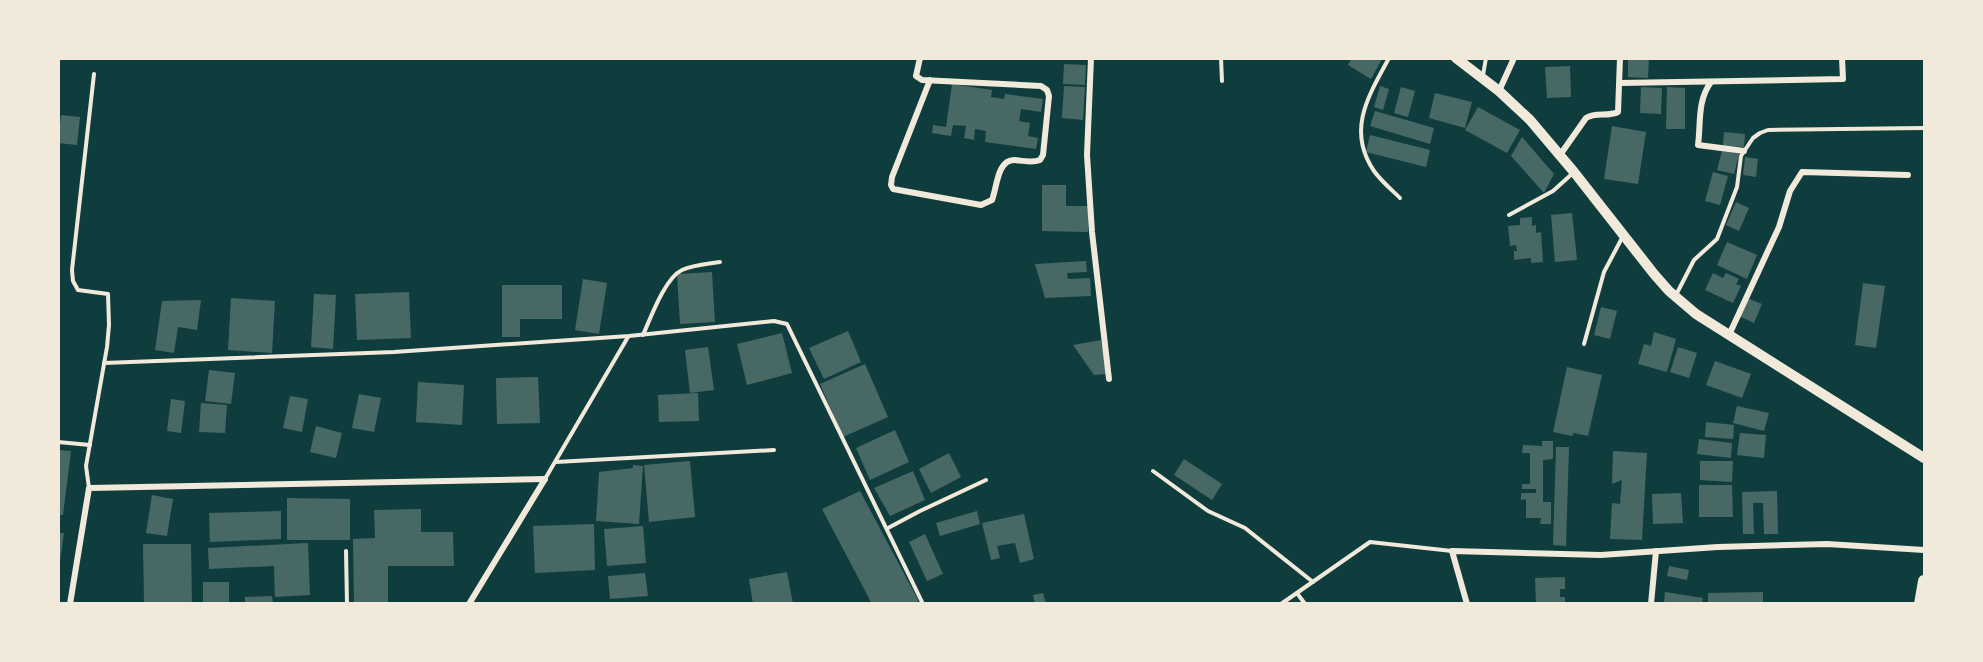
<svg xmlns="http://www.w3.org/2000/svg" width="1983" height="662" font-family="Overpass,sans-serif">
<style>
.building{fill:#486865}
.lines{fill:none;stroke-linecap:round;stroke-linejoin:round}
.service{stroke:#f1e9da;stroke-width:4}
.minor{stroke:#f1e9da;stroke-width:6}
.secondary{stroke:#f1e9da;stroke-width:10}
.primary{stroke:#f1e9da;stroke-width:12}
</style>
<rect width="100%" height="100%" fill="#0f3d3e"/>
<g class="building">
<path d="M1352,58H1381L1382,59L1371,79L1348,65Z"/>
<path d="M1628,58H1649L1648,78L1628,77Z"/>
<path d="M1064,64L1086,65L1085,85L1063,84Z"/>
<path d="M1570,66L1571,97L1547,98L1545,67Z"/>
<path d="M952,84L992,90L991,97L1004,99L1005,94L1043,99L1041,112L1021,109L1019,121L1030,123L1028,136L1038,138L1036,149L985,142L986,131L975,129L974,140L964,138L966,126L953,125L951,136L932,133L933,125L946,127Z"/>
<path d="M1064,86L1085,87L1083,120L1062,118Z"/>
<path d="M1380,86L1389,89L1383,110L1374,107Z"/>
<path d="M1401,87L1415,91L1408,117L1394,113Z"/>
<path d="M1641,87L1662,88L1661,114L1640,113Z"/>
<path d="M1667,87L1685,88V129H1666Z"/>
<path d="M1435,93L1472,102L1465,128L1429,118Z"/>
<path d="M1478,107L1520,130L1507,153L1465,130Z"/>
<path d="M1375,111L1434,128L1430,144L1370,126Z"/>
<path d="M61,115L80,117L77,145L58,143Z"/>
<path d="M1612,126L1646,132L1638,184L1604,179Z"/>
<path d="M1724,132L1745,134L1744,147L1723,146Z"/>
<path d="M1370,135L1430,150L1426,167L1366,152Z"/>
<path d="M1522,137L1554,174L1544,193L1511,156Z"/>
<path d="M1722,151L1739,154L1734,174L1717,170Z"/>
<path d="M1745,157L1758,159L1756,177L1743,175Z"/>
<path d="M1713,172L1728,176L1720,205L1705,201Z"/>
<path d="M1042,185H1066V206H1088V232L1042,231Z"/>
<path d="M1736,202L1749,208L1739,231L1726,225Z"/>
<path d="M1572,213L1577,260L1555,262L1551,215Z"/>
<path d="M1532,217V226L1536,225V233L1541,232L1543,262L1531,263V258L1514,260V251H1517L1516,245L1510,246L1508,226L1520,225V218Z"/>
<path d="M1727,242L1757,255L1747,279L1717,265Z"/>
<path d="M1086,261L1087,272L1067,273L1068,279L1090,278L1091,296L1045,298L1035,264Z"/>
<path d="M712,272L715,322L680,324L677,274Z"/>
<path d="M1713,273L1723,278L1726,273L1739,279L1736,284L1741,286L1733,303L1705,290Z"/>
<path d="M583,279L607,283L599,334L575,330Z"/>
<path d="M1863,283L1885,286L1876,348L1855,345Z"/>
<path d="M502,285H562V319H520V337H502Z"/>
<path d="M409,292L411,338L357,340L355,294Z"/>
<path d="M314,294L336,295L333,349L311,347Z"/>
<path d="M231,298L275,301L272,353L228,350Z"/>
<path d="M1747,298L1762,304L1754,323L1739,316Z"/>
<path d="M201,300L197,330L178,327L174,353L155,350L162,301Z"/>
<path d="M1601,307L1617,311L1610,339L1594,335Z"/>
<path d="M848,331L861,362L824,379L809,348Z"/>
<path d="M1654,332L1676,339L1667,372L1638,364L1644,344L1651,346Z"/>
<path d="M782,333L792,373L747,385L737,344Z"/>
<path d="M1101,340L1107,374L1094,375L1073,345Z"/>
<path d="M708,347L714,390L690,393L685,350Z"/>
<path d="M1678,347L1697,353L1689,378L1670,372Z"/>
<path d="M1715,361L1751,374L1742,398L1706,385Z"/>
<path d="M865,364L888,417L843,437L820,384Z"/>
<path d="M1567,367L1602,375L1588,436L1574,433L1572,436L1553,432Z"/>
<path d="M209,370L235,373L231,404L205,401Z"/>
<path d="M538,377L540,423L497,424L496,378Z"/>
<path d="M418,382L464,385L462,425L416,422Z"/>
<path d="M698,393L699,421L659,422L658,395Z"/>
<path d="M359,394L381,398L374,432L352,428Z"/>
<path d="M290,396L308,399L302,432L283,428Z"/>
<path d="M171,399L185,401L181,433L167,431Z"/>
<path d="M201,403L227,405L225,433L199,432Z"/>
<path d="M1737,406L1769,413L1764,431L1733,423Z"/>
<path d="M1706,422L1734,425L1733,439L1705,437Z"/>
<path d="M316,426L342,433L336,458L310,452Z"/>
<path d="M895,430L909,462L870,480L856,448Z"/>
<path d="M1740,433L1766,435L1764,458L1737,455Z"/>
<path d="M1699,439L1732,443L1731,458L1697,454Z"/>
<path d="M1542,441H1553V459L1543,460V502H1551V524H1540L1541,518H1526V499L1521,500V493H1536V489H1522V484H1530V453H1522L1523,445L1542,446Z"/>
<path d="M1556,447H1569L1566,546L1553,545Z"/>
<path d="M58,450L71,451L63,515H58Z"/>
<path d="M1613,451L1647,453L1642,540L1610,539L1612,503L1620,504L1622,480L1612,484Z"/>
<path d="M949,453L961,477L931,493L919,469Z"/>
<path d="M1184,459L1222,484L1212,500L1174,475Z"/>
<path d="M690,461L695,517L649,522L644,465Z"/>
<path d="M1700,461H1733L1732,482L1700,480Z"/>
<path d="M633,465L643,466L639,524L596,521L599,472L633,468Z"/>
<path d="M913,471L925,500L890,516L874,488Z"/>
<path d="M1699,485H1732L1733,517H1699Z"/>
<path d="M860,491L917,598L919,604H872L822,509Z"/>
<path d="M1777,491L1778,534H1764L1763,503H1753L1754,534H1743L1742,492Z"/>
<path d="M1681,493L1683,523L1653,524L1652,494Z"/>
<path d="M152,495L173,499L167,536L146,533Z"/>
<path d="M287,498L350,499V540H287Z"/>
<path d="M421,509V532H453L454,566H388V604H354L353,539L375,538L374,510Z"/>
<path d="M281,511V539L210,542L209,513Z"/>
<path d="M977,511L980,524L940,536L936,523Z"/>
<path d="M1024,514L1034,559L1020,563L1015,543L997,546L1000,558L991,560L982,523Z"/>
<path d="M594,524L595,570L535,573L533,526Z"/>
<path d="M643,526L646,563L607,566L604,529Z"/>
<path d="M58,533H64L60,561H58Z"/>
<path d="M925,534L943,574L927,581L909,542Z"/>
<path d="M308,543L310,595L275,597L274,566L209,569L208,548Z"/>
<path d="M143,544H191L192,604H144Z"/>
<path d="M1669,566L1689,570L1687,580L1667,576Z"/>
<path d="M787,572L793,604H753L749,579Z"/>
<path d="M645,573L648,596L610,599L608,576Z"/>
<path d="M1565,577V589H1560V597H1565V604H1536L1535,578Z"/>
<rect x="203" y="582" width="26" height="22"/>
<path d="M1665,592L1703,598L1702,604H1664Z"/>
<path d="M1763,592V604H1708V593Z"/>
<path d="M1043,593L1046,604H1035L1033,595Z"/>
<path d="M272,596L273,604H245V597Z"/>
</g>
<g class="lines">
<g class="service">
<path d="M1221,58L1222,81"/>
<path d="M1389,58C1369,95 1346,130 1374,171C1381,181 1392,190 1400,198"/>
<path d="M1483,75L1486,58"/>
<path d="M1509,215L1553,191L1573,173"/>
<path d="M1676,295L1694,260L1717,239L1737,187L1741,156L1753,138L1760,133L1768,130L1924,128"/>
<path d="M643,335C651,317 665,278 682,270C693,265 708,264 720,262"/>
<path d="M1584,344L1604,272L1622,238"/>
<path d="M104,363L394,352L629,336L774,321L787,324L923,604"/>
<path d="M58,442L90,445"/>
<path d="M556,462L774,450"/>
<path d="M1153,471L1208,511L1245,528L1313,582"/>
<path d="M545,479L628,337"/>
<path d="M89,488L86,466L107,347L109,325L108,294L78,290L73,281L72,270L94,74"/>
<path d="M888,528L920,511L986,480"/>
<path d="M346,551L347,604"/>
<path d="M1297,593L1305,604"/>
<path d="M1281,604L1370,542L1452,551"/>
</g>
<g class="minor">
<path d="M920,58L916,76L922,80L1041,86L1047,90L1049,96L1043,155L1040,160C1032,163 1024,161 1015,160C997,159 997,188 992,200L981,205L893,189L891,185L892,177L930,80"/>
<path d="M1091,58L1087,155L1092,232L1109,379"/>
<path d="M1711,82C1697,101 1701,123 1698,145L1744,151"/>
<path d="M1620,83L1843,79L1842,58"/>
<path d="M1499,91L1514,58"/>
<path d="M1560,155L1586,118C1596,112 1608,117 1618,112L1620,58"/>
<path d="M1729,335L1779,227L1790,191L1802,172L1908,175"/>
<path d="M70,604L89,488L545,479"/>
<path d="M469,604L545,479"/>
<path d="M1467,604L1452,551L1601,555L1718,547L1827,544L1924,550"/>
<path d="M1651,604L1656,551"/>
</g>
<path class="secondary" d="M1456,58L1499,91L1530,120L1574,172L1654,274L1669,291L1696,314L1924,458"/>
<path class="primary" d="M1920,604L1924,581"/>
</g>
<rect width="1983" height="662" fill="none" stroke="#f1e9da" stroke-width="120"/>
</svg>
